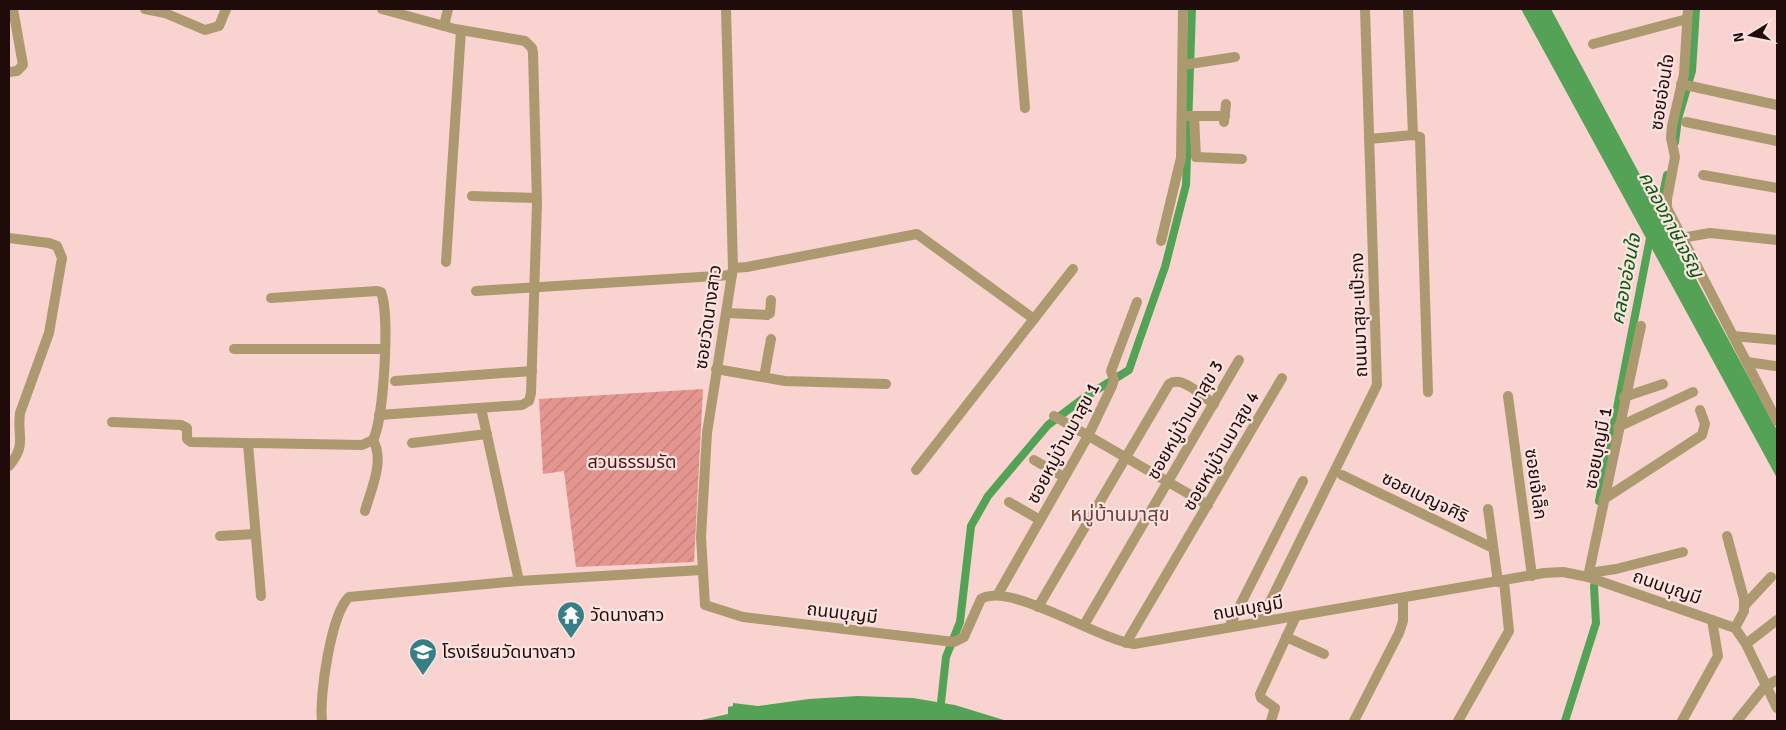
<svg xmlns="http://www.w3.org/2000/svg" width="1786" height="730" font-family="Signika,'Noto Sans Thai',sans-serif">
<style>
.garden{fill:url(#garden-furrows)}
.water{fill:#54a255}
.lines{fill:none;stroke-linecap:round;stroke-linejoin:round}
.canal{stroke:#54a255;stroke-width:8}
.minor{stroke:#ad9970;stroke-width:10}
.labels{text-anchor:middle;stroke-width:4.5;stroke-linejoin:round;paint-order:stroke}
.street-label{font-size:18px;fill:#1f0b0a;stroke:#fde4e1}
.park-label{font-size:18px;fill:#530e11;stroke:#fde4e1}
.poi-label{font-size:18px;fill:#1f0b0a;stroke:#fde4e1;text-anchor:start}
.water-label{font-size:19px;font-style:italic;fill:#025c10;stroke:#fde4e1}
.quarter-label{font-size:20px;fill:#723f3c;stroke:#fde4e1}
</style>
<defs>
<pattern id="garden-furrows" width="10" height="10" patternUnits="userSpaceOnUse" patternTransform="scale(1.25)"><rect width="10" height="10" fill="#e4958f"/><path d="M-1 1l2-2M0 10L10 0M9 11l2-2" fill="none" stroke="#c37f7a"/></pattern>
</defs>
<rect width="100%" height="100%" fill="#f9d3cf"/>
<path class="garden" d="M703,389L694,562L576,567L564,471L543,474L539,399Z"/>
<g class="water">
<path d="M1521,9H1551L1777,430V478Z"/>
<path d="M858,696L913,698L955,705L1007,721H697L728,714V707L733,706V703L758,706L809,699Z"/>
</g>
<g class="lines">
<g class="canal">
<path d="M1675,142L1678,119L1692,71L1696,9"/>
<path d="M1655,217L1661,203L1667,175"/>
<path d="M1599,501L1651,233"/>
<path d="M939,721L946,657L960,622L971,526L988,496L1048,425L1085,397L1129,370L1139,341L1165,267L1186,185L1192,9"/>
<path d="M1565,721L1596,623L1594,586"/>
</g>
<g class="minor">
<path d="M145,9L165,13L205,30L219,26L226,9"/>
<path d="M726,9L733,268L707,433L701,537L705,605L743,617L954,642L964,637L981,599C1009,581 1099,640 1134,644L1544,573L1563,572L1588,577L1735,628L1746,644L1777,708"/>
<path d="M1017,9L1025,108"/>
<path d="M1408,9L1413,135"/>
<path d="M1688,9L1684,74L1672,126L1671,138L1675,157L1667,199V208L1777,421"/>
<path d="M444,26L448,9"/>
<path d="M1593,44L1687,19"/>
<path d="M1183,65L1235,57"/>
<path d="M9,72L17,71L23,65L13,9"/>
<path d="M1681,84L1777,105"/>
<path d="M1188,116H1225"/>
<path d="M1194,116L1196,157L1242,159"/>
<path d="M1224,122L1226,104"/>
<path d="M1686,122L1777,141"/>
<path d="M1369,139L1413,135L1420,137L1428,392"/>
<path d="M1703,175L1777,188"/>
<path d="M472,196L536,198"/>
<path d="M9,238L49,243L57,246L62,258L49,333L20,413C17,438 27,444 9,466"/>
<path d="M1681,238L1710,233L1777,240"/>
<path d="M1161,241L1181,158L1183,9"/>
<path d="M446,262L461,30"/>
<path d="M733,268L747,267L917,234L1034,319"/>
<path d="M476,291L732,275"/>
<path d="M727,313L767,315L770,313L771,300"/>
<path d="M1733,336L1777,340"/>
<path d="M234,349H385"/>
<path d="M1747,362L1775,366"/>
<path d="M716,369L785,381L886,384"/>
<path d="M764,377L771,339"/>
<path d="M395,381L532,371"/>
<path d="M1508,396L1532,576"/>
<path d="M1624,397L1663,384"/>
<path d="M481,408L519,581"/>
<path d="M379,415L522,405L529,401L531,393L537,203L533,53L532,48L525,41L455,29L382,9"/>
<path d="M1054,416L1208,505"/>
<path d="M112,422L181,425L187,428V439L191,442L362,445L373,440C384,419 390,314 381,292L377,291L271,298"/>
<path d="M1618,427L1693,392"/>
<path d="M412,443L487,434"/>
<path d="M248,444L261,596"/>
<path d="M1034,460L1064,477"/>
<path d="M916,470L1073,269"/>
<path d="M1342,475L1493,548"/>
<path d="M1604,499L1702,435L1705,424L1700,410"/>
<path d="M1009,502L1040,520"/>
<path d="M1488,509L1498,582"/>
<path d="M365,511C371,489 385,461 373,440"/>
<path d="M220,536L255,534"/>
<path d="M1727,536L1744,599V611L1735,628"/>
<path d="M1589,573L1616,569L1683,552"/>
<path d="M1588,577L1641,326"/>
<path d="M998,594L1088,436L1112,386L1114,380L1111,371L1137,302"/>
<path d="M1745,605L1771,577"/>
<path d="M1038,607L1169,384C1182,375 1202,396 1214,404"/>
<path d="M1260,622L1377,385L1365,9"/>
<path d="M1084,625L1239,360"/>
<path d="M1229,627L1303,481"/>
<path d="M1286,637L1324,654"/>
<path d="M1126,643L1282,378"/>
<path d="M1746,644L1777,620"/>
<path d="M1766,686L1777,680"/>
<path d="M322,721C319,696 331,614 349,597L519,581L701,570"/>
<path d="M1271,721L1275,708L1261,698L1260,694L1296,616"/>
<path d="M1354,721L1399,633L1403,621V598"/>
<path d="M1458,721L1509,631L1504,581"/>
<path d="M1682,721L1718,656L1712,620"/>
<path d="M1737,721L1766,685"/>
</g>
</g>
<defs>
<g id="temple-pin" transform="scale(1.4375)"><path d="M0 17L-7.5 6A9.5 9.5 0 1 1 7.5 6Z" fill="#377f86" stroke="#fde4e1"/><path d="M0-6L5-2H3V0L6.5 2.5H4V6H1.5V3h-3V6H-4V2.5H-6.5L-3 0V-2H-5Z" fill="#fff"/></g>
<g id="school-pin" transform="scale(1.4375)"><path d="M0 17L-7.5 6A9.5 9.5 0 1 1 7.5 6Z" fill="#377f86" stroke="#fde4e1"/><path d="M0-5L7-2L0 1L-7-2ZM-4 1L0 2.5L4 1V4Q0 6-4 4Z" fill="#fff"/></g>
</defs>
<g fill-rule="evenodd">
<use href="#temple-pin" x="571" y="615"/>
<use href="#school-pin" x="423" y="652"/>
</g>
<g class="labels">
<g class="street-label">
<text transform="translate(1662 92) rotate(-81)" y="6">ซอยอ่อนใจ</text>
<text transform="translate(1359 315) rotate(-92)" y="6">ถนนมาสุข-แป๊ะกง</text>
<text transform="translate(708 317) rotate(-82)" y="6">ซอยวัดนางสาว</text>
<text transform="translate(1185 420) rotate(-60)" y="6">ซอยหมู่บ้านมาสุข 3</text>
<text transform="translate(1063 443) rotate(-62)" y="6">ซอยหมู่บ้านมาสุข 1</text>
<text transform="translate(1598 448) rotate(-79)" y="6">ซอยบุญมี 1</text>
<text transform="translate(1221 451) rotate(-60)" y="6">ซอยหมู่บ้านมาสุข 4</text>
<text transform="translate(1536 484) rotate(82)" y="6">ซอยเจ๊เล็ก</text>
<text transform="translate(1425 497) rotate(26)" y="6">ซอยเบญจศิริ</text>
<text transform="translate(1667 587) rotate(19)" y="6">ถนนบุญมี</text>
<text transform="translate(1248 608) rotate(-10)" y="6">ถนนบุญมี</text>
<text transform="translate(842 613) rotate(7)" y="6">ถนนบุญมี</text>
</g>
<g class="park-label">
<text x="632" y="468">สวนธรรมรัต</text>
</g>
<g class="poi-label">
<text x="590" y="621">วัดนางสาว</text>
<text x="442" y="658">โรงเรียนวัดนางสาว</text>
</g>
<g class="water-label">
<text transform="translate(1672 224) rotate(62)" y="7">คลองภาษีเจริญ</text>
<text transform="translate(1625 279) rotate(-79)" y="7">คลองอ่อนใจ</text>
</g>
<g class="quarter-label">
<text x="1120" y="521">หมู่บ้านมาสุข</text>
</g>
</g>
<rect width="1786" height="730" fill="none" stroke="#1f0b0a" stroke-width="20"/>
<g transform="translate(1751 35) rotate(260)" stroke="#fde4e1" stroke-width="4" paint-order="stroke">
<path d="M0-4L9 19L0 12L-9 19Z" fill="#1f0b0a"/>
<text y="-8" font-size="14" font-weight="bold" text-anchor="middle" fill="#1f0b0a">N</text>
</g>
</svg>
